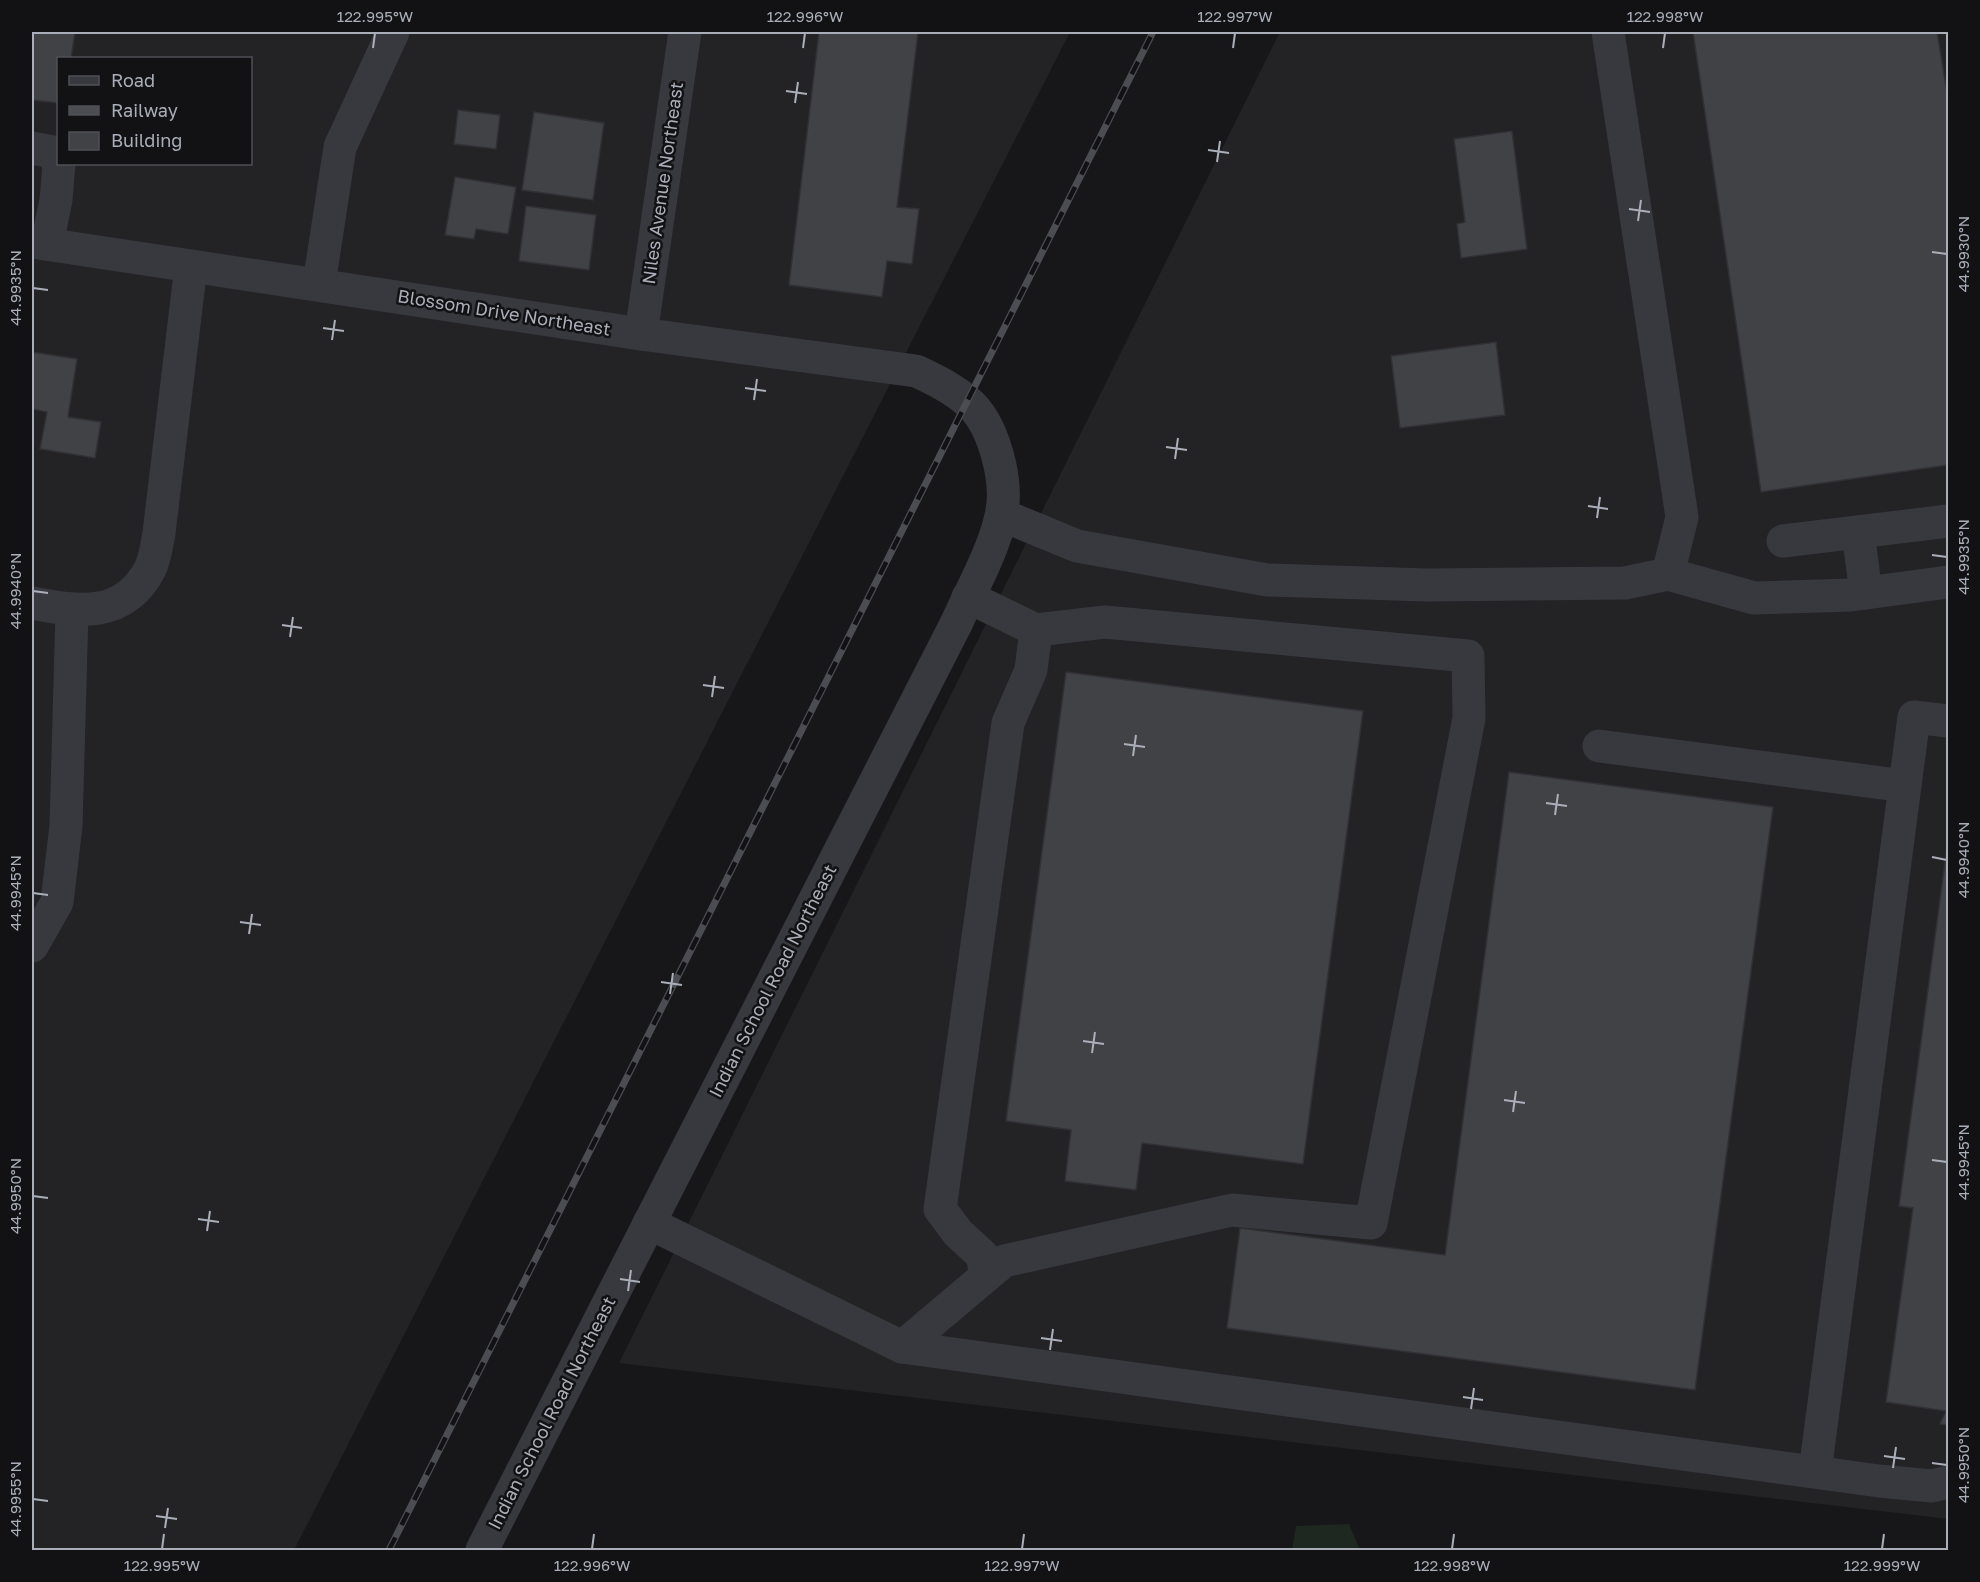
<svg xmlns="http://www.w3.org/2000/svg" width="1980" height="1582" font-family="'Golos Text',sans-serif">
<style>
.built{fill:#232326;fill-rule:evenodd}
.green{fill:#1e2720}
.building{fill:#414246;stroke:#313135;stroke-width:1.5}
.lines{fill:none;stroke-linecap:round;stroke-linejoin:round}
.minor{stroke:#38393e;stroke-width:33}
.rail-casing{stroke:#4b4d53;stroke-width:7}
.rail{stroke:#121214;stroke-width:4.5;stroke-dasharray:14;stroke-linecap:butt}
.ticks{fill:none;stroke:#a9aeb9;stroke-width:2}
.labels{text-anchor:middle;stroke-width:5;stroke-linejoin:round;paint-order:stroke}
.street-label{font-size:18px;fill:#a9aeb9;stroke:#121214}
.neatline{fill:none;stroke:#a9aeb9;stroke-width:2}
.ticks-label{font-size:15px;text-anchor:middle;fill:#a9aeb9}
</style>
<rect width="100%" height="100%" fill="#171719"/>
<g class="built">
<path d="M32,32H1070L294,1550H32ZM58,58H250V164H58Z"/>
<path d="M1280,32H1948V1519L619,1363Z"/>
</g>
<path class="green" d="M1349,1524L1360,1550H1292L1296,1526Z"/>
<g class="building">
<path d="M32,32H75L71,58H58V103L32,100Z"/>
<path d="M819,32H918L897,207L919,209L912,264L887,261L882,297L789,285Z"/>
<path d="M1693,32H1937L1948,98V465L1761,492Z"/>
<path d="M458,110L500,115L496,149L454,144Z"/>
<path d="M534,112L604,123L593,200L522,190Z"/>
<path d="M1512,131L1527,249L1461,258L1457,224L1465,222L1454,139Z"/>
<path d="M455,177L516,187L508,234L476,229L474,239L445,235Z"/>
<path d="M526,206L596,215L589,270L519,261Z"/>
<path d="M1496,342L1505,415L1400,428L1391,356Z"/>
<path d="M32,352L77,359L68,417L101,422L95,458L40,449L47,412L32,409Z"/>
<path d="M1066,672L1363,711L1303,1164L1142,1143L1136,1190L1065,1181L1071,1130L1006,1121Z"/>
<path d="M1509,772L1773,807L1695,1390L1227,1328L1240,1228L1445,1255Z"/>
<path d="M1948,840V1425L1940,1424L1946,1411L1886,1402L1913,1208L1899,1206Z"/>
</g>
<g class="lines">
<g class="minor">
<path d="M32,148L53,152L58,162"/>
<path d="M32,242L641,334L916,371C934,379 952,388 967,401C994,423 1009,482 1001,516C993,552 972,588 957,622L482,1550"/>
<path d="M47,244L56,200L59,164"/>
<path d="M319,284L340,147L393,32"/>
<path d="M641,334L685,32"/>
<path d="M1002,515L1077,546L1267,580L1427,585L1625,583L1668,574L1682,517L1608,32"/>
<path d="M1858,532L1866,593"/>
<path d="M1783,541L1948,521"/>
<path d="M1668,574L1754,598L1851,595L1948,582"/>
<path d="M968,597L1036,630L1031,670L1008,723L940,1209L958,1233L982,1255L986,1276"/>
<path d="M32,603C78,612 124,619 150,569C155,559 157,544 159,533L191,266"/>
<path d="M1599,746L1905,786"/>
<path d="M32,946L57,902L66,826L72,611"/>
<path d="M649,1223L902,1347L1879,1481L1932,1486L1948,1482"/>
<path d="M902,1347L1004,1261L1232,1210L1371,1223L1469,718L1468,656L1105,622L1036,630"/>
<path d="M1815,1472L1914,717L1948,721"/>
</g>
<g class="rail-casing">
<path id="rail" d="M389,1550L1153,32"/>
</g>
<use href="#rail" class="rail"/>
</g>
<path class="ticks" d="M373,48L375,33M803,48L805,33M1233,48L1235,33M1663,48L1665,33M786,91L807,94M795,103L798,82M1208,150L1229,153M1217,162L1220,141M1629,209L1650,212M1638,221L1641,200M1932,252L1947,254M33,288L48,290M323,328L344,331M332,340L335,320M745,388L766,391M754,400L757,379M1166,447L1187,450M1175,459L1178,438M1588,506L1608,509M1597,518L1600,497M1932,555L1947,557M33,591L48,593M282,625L302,628M290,637L293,617M703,685L724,688M712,697L715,676M1124,744L1145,747M1133,756L1136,735M1546,803L1567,806M1555,815L1558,794M1932,857L1947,860M33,893L48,895M240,922L261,925M249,934L252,914M661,982L682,985M670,994L673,973M1083,1041L1104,1044M1092,1053L1095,1032M1504,1100L1525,1103M1513,1112L1516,1091M1932,1160L1947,1162M33,1196L48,1198M198,1219L219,1222M207,1231L210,1211M620,1279L640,1282M628,1291L631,1270M1041,1338L1062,1341M1050,1350L1053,1329M1463,1397L1483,1400M1471,1409L1474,1388M1884,1456L1905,1459M1932,1463L1947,1465M1893,1468L1896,1447M33,1499L48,1501M156,1516L177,1519M165,1528L168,1508M162,1549L164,1534M592,1549L594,1534M1022,1549L1024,1534M1452,1549L1454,1534M1882,1549L1884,1534"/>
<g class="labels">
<g class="street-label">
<text transform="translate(663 183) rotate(-82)" y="6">Niles Avenue Northeast</text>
<text transform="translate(504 313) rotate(9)" y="6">Blossom Drive Northeast</text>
<text transform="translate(773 981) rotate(-63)" y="6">Indian School Road Northeast</text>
<text transform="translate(552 1413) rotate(-63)" y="6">Indian School Road Northeast</text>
</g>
</g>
<rect width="1980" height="1582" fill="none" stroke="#121214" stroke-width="66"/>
<rect x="57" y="57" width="195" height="108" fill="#121214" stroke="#4e5056" stroke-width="1.5"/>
<rect x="69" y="76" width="30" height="9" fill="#38393e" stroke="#4e5056" stroke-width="1.5"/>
<text x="111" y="87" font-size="18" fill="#a9aeb9">Road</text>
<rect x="69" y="106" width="30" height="9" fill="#4b4d53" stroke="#4e5056" stroke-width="1.5"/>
<text x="111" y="117" font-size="18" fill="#a9aeb9">Railway</text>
<rect x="69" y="132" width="30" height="18" fill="#414246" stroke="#4e5056" stroke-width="1.5"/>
<text x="111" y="147" font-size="18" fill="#a9aeb9">Building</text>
<rect x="33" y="33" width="1914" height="1516" class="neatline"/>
<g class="ticks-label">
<text x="375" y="22">122.995°W</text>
<text x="805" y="22">122.996°W</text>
<text x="1235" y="22">122.997°W</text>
<text x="1665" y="22">122.998°W</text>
<text transform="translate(1964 254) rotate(-90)" y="5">44.9930°N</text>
<text transform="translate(16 288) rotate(-90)" y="5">44.9935°N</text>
<text transform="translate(1964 557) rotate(-90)" y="5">44.9935°N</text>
<text transform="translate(16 591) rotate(-90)" y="5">44.9940°N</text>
<text transform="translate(1964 860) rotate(-90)" y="5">44.9940°N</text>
<text transform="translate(16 893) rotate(-90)" y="5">44.9945°N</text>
<text transform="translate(1964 1162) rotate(-90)" y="5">44.9945°N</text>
<text transform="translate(16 1196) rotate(-90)" y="5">44.9950°N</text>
<text transform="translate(1964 1465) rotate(-90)" y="5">44.9950°N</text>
<text transform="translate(16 1499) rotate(-90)" y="5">44.9955°N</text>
<text x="162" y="1571">122.995°W</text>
<text x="592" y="1571">122.996°W</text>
<text x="1022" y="1571">122.997°W</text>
<text x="1452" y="1571">122.998°W</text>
<text x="1882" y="1571">122.999°W</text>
</g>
</svg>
